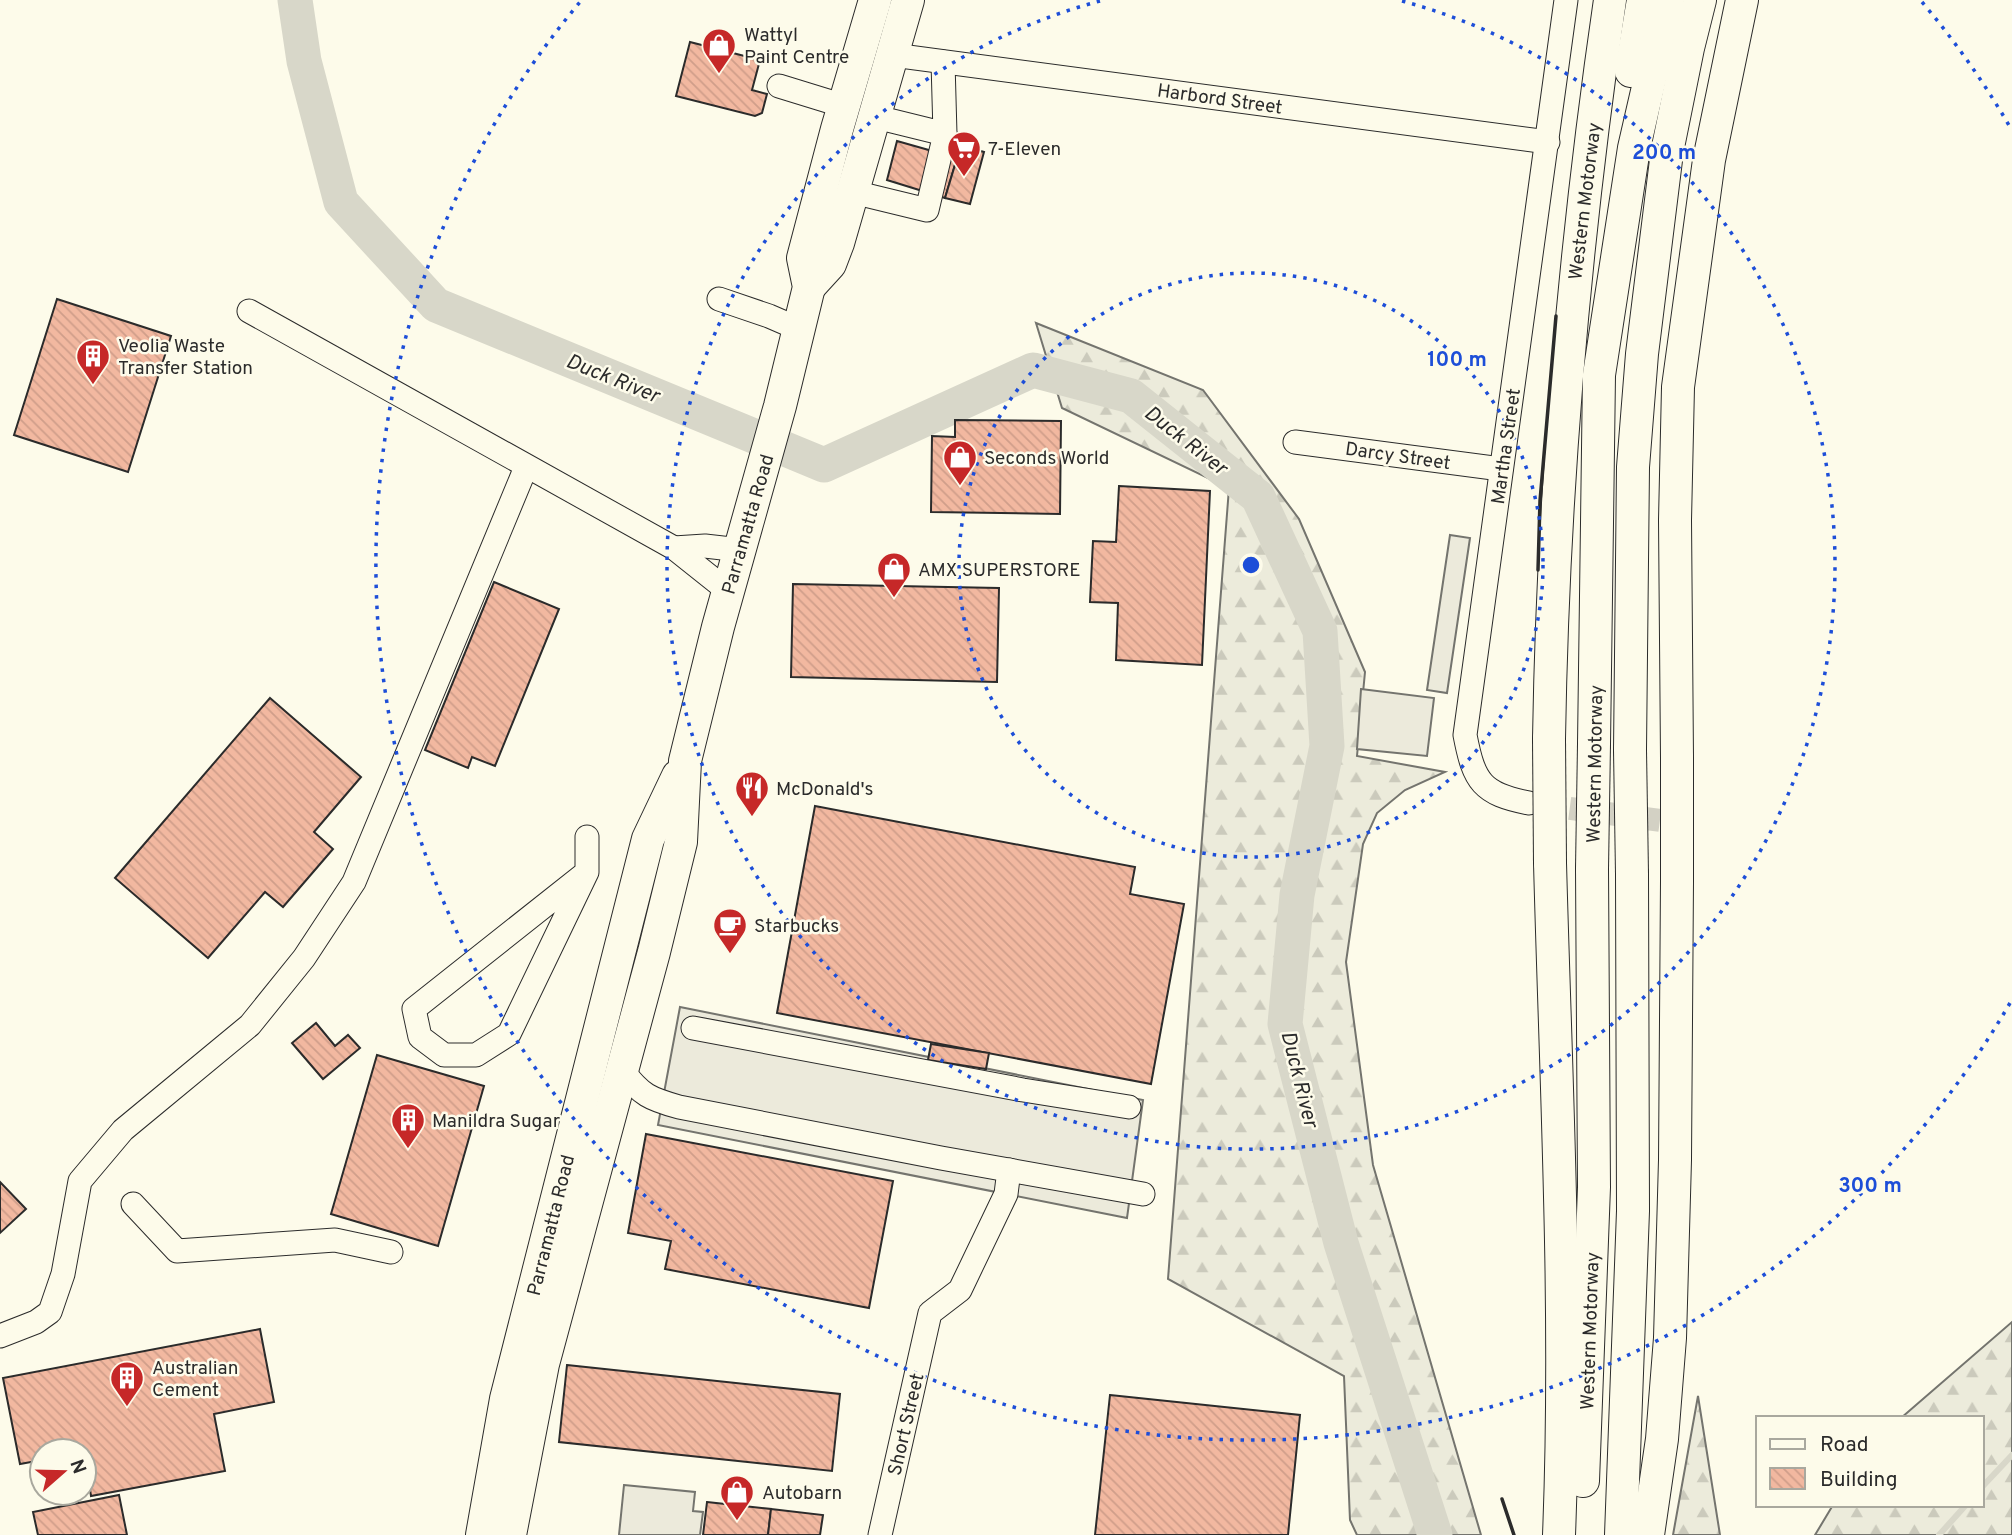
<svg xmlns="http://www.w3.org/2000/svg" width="2012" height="1535" font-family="Overpass,sans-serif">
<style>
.forest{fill:url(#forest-firs);stroke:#74746e;stroke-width:2}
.parking{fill:#eceadb;stroke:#74746e;stroke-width:2}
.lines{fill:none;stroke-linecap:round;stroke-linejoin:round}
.stream{stroke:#d8d7c9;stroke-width:6}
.river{stroke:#d8d7c9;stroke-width:35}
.building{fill:url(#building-back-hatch);stroke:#2b2b2b;stroke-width:2}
.minor-tunnel{stroke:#d3d1c4;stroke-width:23;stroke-dasharray:23 11;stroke-linecap:butt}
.minor-casing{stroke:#2b2b2b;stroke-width:25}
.highway-casing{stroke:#2b2b2b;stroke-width:34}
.minor{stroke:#fdfbea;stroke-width:23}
.highway{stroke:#fdfbea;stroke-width:32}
.highway-bridge-casing{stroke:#2b2b2b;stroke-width:34;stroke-linecap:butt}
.highway-bridge{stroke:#fdfbea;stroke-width:32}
.wall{stroke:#2b2b2b;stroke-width:3.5}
.ring{fill:none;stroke:#1d4ed8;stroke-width:3.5;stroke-dasharray:3.5 7}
.labels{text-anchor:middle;stroke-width:5;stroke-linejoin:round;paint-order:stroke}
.poi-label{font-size:19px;fill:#2b2b2b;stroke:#fdfbea;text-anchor:start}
.street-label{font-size:19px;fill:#2b2b2b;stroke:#fdfbea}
.water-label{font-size:21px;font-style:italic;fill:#2b2b2b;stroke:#fdfbea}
.centre{fill:#1d4ed8;stroke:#fdfbea;stroke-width:3.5}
.ring-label{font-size:21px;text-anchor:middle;font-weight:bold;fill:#1d4ed8;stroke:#fdfbea;stroke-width:5;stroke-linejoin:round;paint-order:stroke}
</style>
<defs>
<pattern id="forest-firs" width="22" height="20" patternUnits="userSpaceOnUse" patternTransform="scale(1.75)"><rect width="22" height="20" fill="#ecebdb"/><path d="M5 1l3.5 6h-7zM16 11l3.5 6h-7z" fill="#cbcabc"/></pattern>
<pattern id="building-back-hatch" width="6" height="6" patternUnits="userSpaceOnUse" patternTransform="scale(1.75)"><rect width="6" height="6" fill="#f2b8a0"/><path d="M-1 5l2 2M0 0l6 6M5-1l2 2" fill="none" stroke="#d09e8a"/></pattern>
</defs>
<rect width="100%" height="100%" fill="#fdfbea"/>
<g class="forest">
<path d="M1036,323L1203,390L1299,519L1365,672L1357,756L1445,772L1405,790L1377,813L1363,844L1346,962L1373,1165L1481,1535H1357L1350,1520L1344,1376L1168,1279L1229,488L1062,408Z"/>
<path d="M2012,1322V1535H1815L1833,1505H1982V1418H1901Z"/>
<path d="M1698,1396L1720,1535H1673Z"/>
</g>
<g class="parking">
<path d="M1450,535L1470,538L1447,693L1427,690Z"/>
<path d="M1361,689L1434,698L1427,756L1357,749Z"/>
<path d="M680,1007L1143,1100L1127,1218L658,1125Z"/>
<path d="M624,1485L695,1492L693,1511L703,1512L700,1535H619Z"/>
</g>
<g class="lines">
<g class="stream">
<path d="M1982,1487L2012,1455"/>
<path d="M1939,1535L1966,1505"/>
</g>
<path class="river" d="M295,0L304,61L341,202L436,305L824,465L1033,370L1131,396L1258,497L1320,631L1327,746L1297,895L1285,1024L1341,1243L1435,1535"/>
</g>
<g class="building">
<path d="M690,42L760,60L752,90L767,94L762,113L755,116L676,96Z"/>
<path d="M897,141L957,158L945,198L887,180Z"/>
<path d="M961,145L984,152L970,204L945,198Z"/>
<path d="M57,299L171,336L128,472L14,435Z"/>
<path d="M955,420L1061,421L1060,514L931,512L932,436L955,437Z"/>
<path d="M1119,486L1210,491L1202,665L1116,660L1118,603L1090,602L1093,541L1116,542Z"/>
<path d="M494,582L559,609L495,766L472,757L468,768L425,750Z"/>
<path d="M793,584L999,588L997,682L791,677Z"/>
<path d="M270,698L361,777L314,832L333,849L283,907L265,892L208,958L115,878Z"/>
<path d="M815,806L1135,867L1130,894L1184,904L1151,1084L777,1013Z"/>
<path d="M316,1023L335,1046L348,1035L360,1048L323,1079L292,1043Z"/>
<path d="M931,1044L989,1053L986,1069L928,1060Z"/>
<path d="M377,1055L484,1086L438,1246L331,1214Z"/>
<path d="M646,1134L893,1181L869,1308L665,1269L671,1241L628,1233Z"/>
<path d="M0,1182L26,1209L0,1233Z"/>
<path d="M260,1329L274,1402L214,1414L225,1471L91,1496L84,1451H42V1460L20,1464L3,1378Z"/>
<path d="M567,1365L840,1394L832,1471L559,1442Z"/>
<path d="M1110,1395L1300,1415L1288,1535H1095Z"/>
<path d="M119,1495L127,1535H38L33,1512Z"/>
<path d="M707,1502L771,1509L768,1535H703Z"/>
<path d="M771,1509L823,1515L820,1535H768Z"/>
</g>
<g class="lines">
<path class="minor-tunnel" d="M1536,804L1688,824"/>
<g class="minor-casing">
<g id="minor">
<path d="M893,55L1548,142"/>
<path d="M779,86L844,106"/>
<path d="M876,117L945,134L943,62"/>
<path d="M853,192L927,210L945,134"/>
<path d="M719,299L769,316L799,329"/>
<path d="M249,311L674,548L728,591"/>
<path d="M1295,442L1501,469"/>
<path d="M674,548L705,546L740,550"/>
<path d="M1529,803C1482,794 1474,782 1465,735L1566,0"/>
<path d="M587,872L414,1009L420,1037L444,1055H476L509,1034L587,872V837"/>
<path d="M693,1028L1023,1090L1129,1107"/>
<path d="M623,1071C641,1095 650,1099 679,1107L941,1158L1143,1194"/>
<path d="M133,1204L177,1251L335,1240L391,1252"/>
<path d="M0,1336L36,1322L50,1312L63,1274L80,1181L123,1130L250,1025L304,958L354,882L526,467"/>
<path d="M880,1535L930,1313L960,1290L1006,1194L1009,1170"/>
</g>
</g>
<g class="highway-casing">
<g id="highway">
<path d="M1631,71L1643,0"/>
<path d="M809,287L830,264L838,243L908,0"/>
<path d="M1549,739C1553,490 1574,247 1610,0"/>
<path d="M1594,744L1599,375L1634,148L1668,0"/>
<path d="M1630,750L1633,467L1642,354L1667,152L1688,48L1700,0"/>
<path d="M1677,758L1675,520L1678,387L1709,160L1742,0"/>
<path d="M1550,863C1556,1086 1568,1311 1559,1535"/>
<path d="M1583,1481L1594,1187L1592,869"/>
<path d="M482,1535L506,1399L648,839L678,776"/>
<path d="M510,1535L543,1364L654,952L681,842L685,761L718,627L780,406L809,287L803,258L837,129L875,0"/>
<path d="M1621,1535L1633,1211L1632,874"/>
<path d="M1648,1535L1662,1439L1670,1338L1675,1160L1677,881"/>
</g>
</g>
<use href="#minor" class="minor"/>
<use href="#highway" class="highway"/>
<g class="highway-bridge-casing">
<g id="highway-bridge">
<path d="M1549,739L1550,863"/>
<path d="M1630,750L1632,874"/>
<path d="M1677,758V881"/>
<path d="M1592,869L1594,744"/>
</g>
</g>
<use href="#highway-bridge" class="highway-bridge"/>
<g class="wall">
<path d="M1538,570L1540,501L1556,316"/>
<path d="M1502,1499L1514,1535"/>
</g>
</g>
<g class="ring">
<circle cx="1251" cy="565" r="292"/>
<path d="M1402 1A584 584 0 1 1 1100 1"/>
<path d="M2010 1003A876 876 0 1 1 580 2M1922 2A876 876 0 0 1 2010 127"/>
</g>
<defs>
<g id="shop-pin" transform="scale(1.75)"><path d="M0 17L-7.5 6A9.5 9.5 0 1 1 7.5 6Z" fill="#c62828" stroke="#fdfbea"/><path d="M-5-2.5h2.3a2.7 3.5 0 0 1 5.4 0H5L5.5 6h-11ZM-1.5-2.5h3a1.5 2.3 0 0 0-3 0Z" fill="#fff"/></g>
<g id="supermarket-pin" transform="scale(1.75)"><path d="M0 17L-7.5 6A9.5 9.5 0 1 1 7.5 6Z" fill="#c62828" stroke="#fdfbea"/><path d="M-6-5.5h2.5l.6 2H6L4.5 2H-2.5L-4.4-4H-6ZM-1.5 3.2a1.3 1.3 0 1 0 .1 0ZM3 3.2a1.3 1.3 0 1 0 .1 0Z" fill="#fff"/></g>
<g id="building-pin" transform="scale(1.75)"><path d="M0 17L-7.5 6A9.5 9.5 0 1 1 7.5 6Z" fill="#c62828" stroke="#fdfbea"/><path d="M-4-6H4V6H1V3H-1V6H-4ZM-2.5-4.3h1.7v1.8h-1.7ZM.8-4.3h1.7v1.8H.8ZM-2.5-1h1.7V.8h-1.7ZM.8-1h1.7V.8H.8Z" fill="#fff"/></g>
<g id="restaurant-pin" transform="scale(1.75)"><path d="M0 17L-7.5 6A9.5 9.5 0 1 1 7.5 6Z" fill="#c62828" stroke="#fdfbea"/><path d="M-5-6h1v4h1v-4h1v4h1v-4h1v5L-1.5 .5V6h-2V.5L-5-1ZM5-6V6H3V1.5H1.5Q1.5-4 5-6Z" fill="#fff"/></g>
<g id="cafe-pin" transform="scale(1.75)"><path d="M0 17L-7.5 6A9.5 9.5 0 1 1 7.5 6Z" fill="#c62828" stroke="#fdfbea"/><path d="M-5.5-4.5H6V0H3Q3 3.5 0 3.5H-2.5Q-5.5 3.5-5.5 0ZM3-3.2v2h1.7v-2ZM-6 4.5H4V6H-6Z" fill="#fff"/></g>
</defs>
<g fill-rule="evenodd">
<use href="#shop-pin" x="719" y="45"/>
<use href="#supermarket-pin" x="964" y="148"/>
<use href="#building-pin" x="93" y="356"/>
<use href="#shop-pin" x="960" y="457"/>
<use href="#shop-pin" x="894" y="569"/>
<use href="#restaurant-pin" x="752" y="788"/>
<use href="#cafe-pin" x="730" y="925"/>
<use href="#building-pin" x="408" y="1120"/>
<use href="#building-pin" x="127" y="1378"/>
<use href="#shop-pin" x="737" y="1492"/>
</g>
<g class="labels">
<g class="poi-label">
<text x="744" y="41">Wattyl<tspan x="744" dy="22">Paint Centre</tspan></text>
<text x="988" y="155">7-Eleven</text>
<text x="118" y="352">Veolia Waste<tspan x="118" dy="22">Transfer Station</tspan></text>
<text x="984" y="464">Seconds World</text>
<text x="918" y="576">AMX SUPERSTORE</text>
<text x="776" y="795">McDonald's</text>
<text x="754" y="932">Starbucks</text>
<text x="432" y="1127">Manildra Sugar</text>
<text x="152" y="1374">Australian<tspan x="152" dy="22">Cement</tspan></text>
<text x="762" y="1499">Autobarn</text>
</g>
<g class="street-label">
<text transform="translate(1220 98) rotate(8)" y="7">Harbord Street</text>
<text transform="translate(1584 201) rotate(-83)" y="7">Western Motorway</text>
<text transform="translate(1505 446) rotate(-82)" y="7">Martha Street</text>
<text transform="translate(1398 455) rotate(8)" y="7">Darcy Street</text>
<text transform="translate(747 524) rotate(-74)" y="7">Parramatta Road</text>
<text transform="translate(1594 764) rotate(-89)" y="7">Western Motorway</text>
<text transform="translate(550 1225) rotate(-76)" y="7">Parramatta Road</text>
<text transform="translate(1589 1331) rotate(-88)" y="7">Western Motorway</text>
<text transform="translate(905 1424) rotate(-77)" y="7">Short Street</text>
</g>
<g class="water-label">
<text transform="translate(613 378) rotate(22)" y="7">Duck River</text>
<text transform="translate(1186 440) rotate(38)" y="7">Duck River</text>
<text transform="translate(1300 1079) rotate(76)" y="7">Duck River</text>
</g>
</g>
<circle cx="1251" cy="565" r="10" class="centre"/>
<g class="ring-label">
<text x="1664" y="159">200 m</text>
<text x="1457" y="366">100 m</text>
<text x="1870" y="1192">300 m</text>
</g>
<rect x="1756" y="1416" width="228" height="91" fill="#fdfbea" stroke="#a9a89e" stroke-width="2"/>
<rect x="1770" y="1439" width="35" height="10" fill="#fdfbea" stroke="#a9a89e" stroke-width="2"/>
<text x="1820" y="1451" font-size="21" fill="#2b2b2b">Road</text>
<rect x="1770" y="1468" width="35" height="21" fill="url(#building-back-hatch)" stroke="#a9a89e" stroke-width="2"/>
<text x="1820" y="1486" font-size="21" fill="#2b2b2b">Building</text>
<g transform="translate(63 1472) rotate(70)"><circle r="33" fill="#fdfbea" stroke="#a9a89e" stroke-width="2"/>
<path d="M0-5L12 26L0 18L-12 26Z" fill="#c62828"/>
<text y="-10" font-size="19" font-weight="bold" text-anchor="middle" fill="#2b2b2b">N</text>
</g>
</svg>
